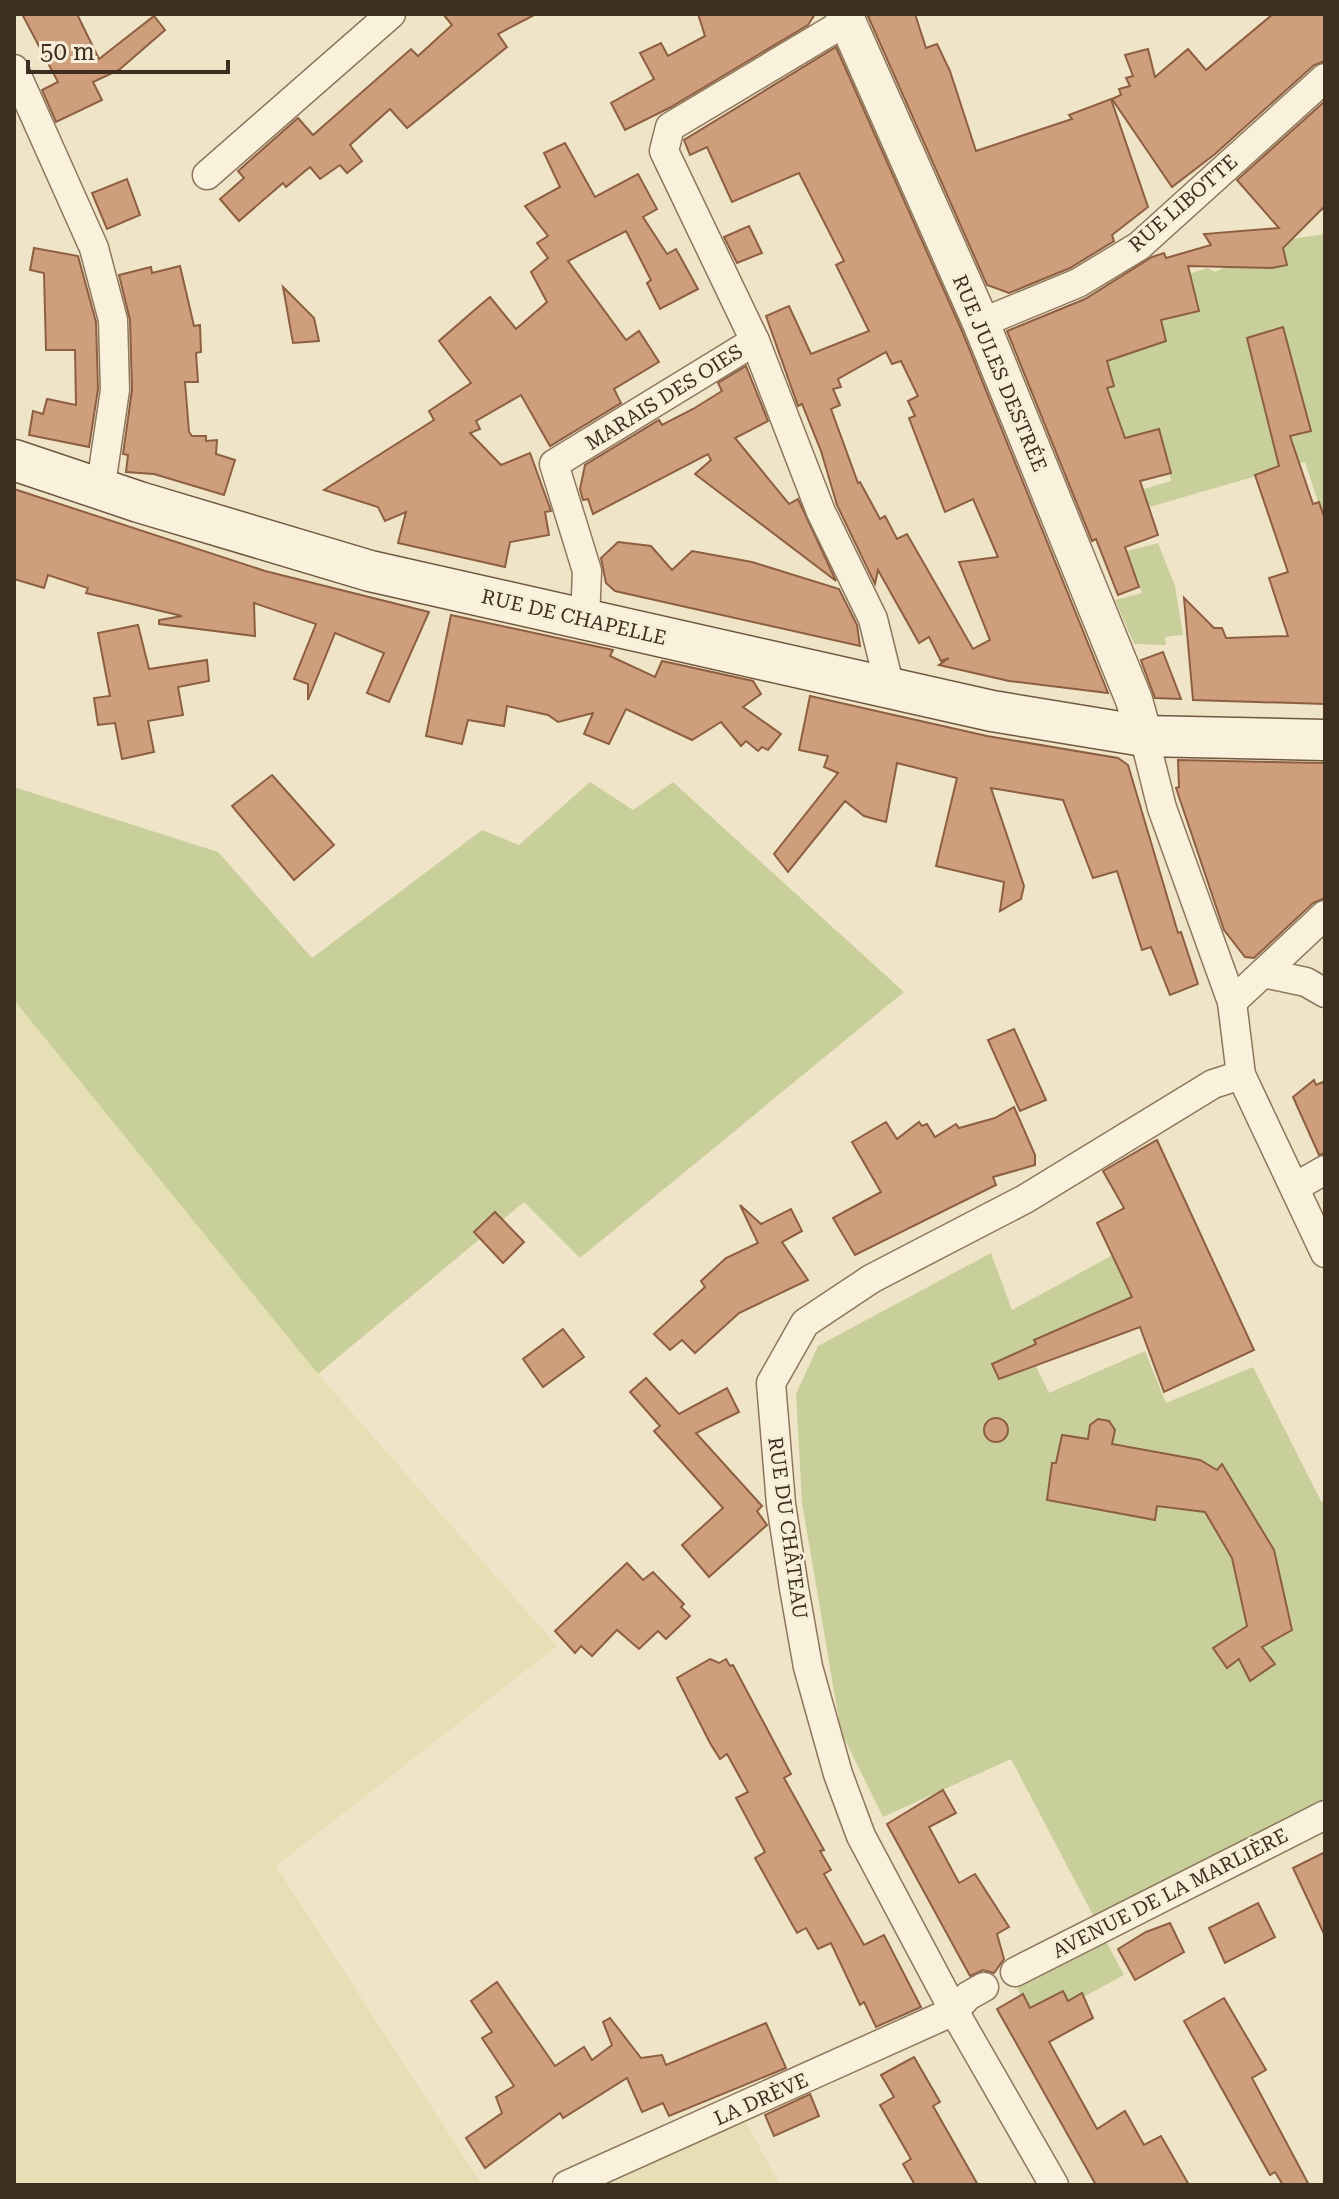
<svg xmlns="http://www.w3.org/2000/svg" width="1339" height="2199" font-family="'Roboto Serif',serif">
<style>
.farmland{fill:#e6deb5}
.green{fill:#c9cf9b}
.building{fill:#cf9f7d;stroke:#8d5f41;stroke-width:2;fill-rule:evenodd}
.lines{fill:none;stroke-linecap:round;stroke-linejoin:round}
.minor-casing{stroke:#8d765c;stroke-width:31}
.tertiary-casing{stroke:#8d765c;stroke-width:39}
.secondary-casing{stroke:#6f573f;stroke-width:43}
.minor{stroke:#faf1dc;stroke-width:28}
.tertiary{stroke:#faf1dc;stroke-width:36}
.secondary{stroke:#faf1dc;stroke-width:40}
.labels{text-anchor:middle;stroke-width:6;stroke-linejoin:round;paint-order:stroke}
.street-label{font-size:20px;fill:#3d2e20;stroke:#f7eed8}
</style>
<rect width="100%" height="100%" fill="#f0e4c8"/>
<g class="farmland">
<path d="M14,1000L318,1374L557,1646L276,1866L482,2185H14Z"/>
<path d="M739,2109L780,2185H567Z"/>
</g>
<g class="green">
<path d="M1325,234V523L1305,462L1129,513L1124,495L1171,481L1168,465L1126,445L1079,339L1171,279L1208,268L1215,272L1225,267L1216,250Z"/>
<path d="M1158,543L1175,586L1183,635L1165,637L1166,645L1134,644L1115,600L1142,593L1127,551Z"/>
<path d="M590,782L633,810L673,782L904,992L580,1258L524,1202L318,1374L14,1000V787L218,852L312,958L482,830L519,845Z"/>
<path d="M1120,1251L1140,1297L1027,1348L1049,1393L1145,1351L1166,1403L1253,1367L1321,1501H1325V1804L1095,1919L1011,1759L883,1817L841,1732L802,1503L796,1394L818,1346L991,1253L1012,1310Z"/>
<path d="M1106,1941L1124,1975L1061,2009L1030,2012L1017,1988Z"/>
</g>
<g class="building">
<path d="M22,14H77L99,59L154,16L165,30L119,70L93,82L102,100L56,122L42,90L58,82Z"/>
<path d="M443,14H536L498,34L507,47L407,128L390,109L350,145L362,161L347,173L340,165L320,179L310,167L286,187L283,183L239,221L220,199L244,178L238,171L298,118L313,135L411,49L418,56L452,25Z"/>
<path d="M698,14H815L808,25L671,107L625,130L611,103L654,79L640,53L661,43L668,56L705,36Z"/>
<path d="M873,14H915L926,48L937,44L950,71L976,151L1072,119L1069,115L1111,99L1148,207L1112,235L1114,241L1070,268L1009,293L987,285L868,16Z"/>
<path d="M1273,14H1325V61L1314,65L1215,154L1172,187L1112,99L1121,95L1119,89L1130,86L1126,78L1133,76L1125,55L1148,49L1155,77L1188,49L1206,70Z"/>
<path d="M836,47L962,331L1108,693L1009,681L939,665L949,658L941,661L929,637L919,643L878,570L875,584L837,505L821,451L802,404L798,406L766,316L789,306L811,354L869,331L836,265L844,261L799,173L732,202L707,147L690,155L684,140ZM886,352L892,364L901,361L918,396L908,401L915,416L909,418L945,512L973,499L998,557L959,562L990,640L973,649L907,534L897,539L885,516L880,519L860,482L858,483L831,409L840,405L833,389L841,387L838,379Z"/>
<path d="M1325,101V206L1283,248L1287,265L1272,268L1188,266L1199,311L1161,320L1166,341L1107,361L1114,386L1107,388L1125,438L1159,429L1171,473L1140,481L1158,535L1125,547L1139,587L1118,595L1096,539L1092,541L1007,331L1085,299L1152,257L1164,253L1166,258L1211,245L1204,234L1279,228L1237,180Z"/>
<path d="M565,143L595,197L638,174L657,209L643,217L667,254L676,249L698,289L660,309L647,283L651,280L626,231L568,261L626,340L639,331L659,362L614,389L621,403L550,446L521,395L476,421L480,429L470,433L501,465L530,453L551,511L545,512L549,535L510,542L505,567L398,543L406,512L385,521L378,507L324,490L434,420L429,411L471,383L439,341L478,307L490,297L516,329L547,302L531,272L548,258L537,243L548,236L525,206L560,187L544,153Z"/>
<path d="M127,179L140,215L107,229L92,193Z"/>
<path d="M749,226L762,253L737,263L724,237Z"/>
<path d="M34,248L78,256L96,322L98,389L89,447L29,435L33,411L43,414L47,399L76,405L75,350H46L44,273L30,270Z"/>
<path d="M180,266L194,326L200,325L201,352L196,353L198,382H185L189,432L192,436H206V441L217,440L216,454L235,460L224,495L154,474L126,472L128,455L123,454L132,390L130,320L119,275L151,267L152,273Z"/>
<path d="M283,287L314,318L319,341L293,343Z"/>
<path d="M1283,327L1311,431L1290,436L1313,504L1319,502L1325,520V704L1193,700L1184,598L1214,628H1222L1226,638L1288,636L1269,578L1288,572L1255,475L1279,466L1247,338Z"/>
<path d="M746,366L768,421L735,438L789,504L798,499L836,581L695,474L711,460L708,454L593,514L588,499L583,500L580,489L585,465L659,420L662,425L693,409L722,391L718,383Z"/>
<path d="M14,489L265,571L429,612L389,702L367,693L384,653L335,633L308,700V684L294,679L316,624L254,603L255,636L159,624V620L182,616L86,593L88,588L48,575L44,588L14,579Z"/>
<path d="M618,542L651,546L672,570L692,551L752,562L839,589L857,625L860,646L615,591L606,583L601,558Z"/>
<path d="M451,615L613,650L610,656L655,677L662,661L753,681L761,694L743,707L781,734L768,750L762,747L758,751L746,741L741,746L721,722L692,740L626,709L609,744L584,734L593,713L558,722L548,715L507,706L504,726L468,720L462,744L426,736Z"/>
<path d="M138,625L149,669L207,660L209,681L178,687L183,715L148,721L154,752L122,759L115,723L98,725L94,698L110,696L98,633Z"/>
<path d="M1163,652L1181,699L1155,698L1143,666L1141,660Z"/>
<path d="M810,696L987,736L1118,758L1128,765L1178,933L1181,932L1198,984L1170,995L1151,947L1142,950L1117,871L1093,878L1063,800L991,788L1024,886L1021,899L1000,911L1004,882L936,866L957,778L897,763L886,822L864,816L845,801L788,872L774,854L838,773L824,767L828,756L799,750Z"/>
<path d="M1178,760L1325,763V898L1313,903L1254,958L1245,957L1224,930L1176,788L1179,787Z"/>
<path d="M272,775L334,845L294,880L232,806Z"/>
<path d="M1014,1029L1046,1100L1020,1111L988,1040Z"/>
<path d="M1314,1080L1316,1085L1325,1081V1153L1319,1155L1293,1097Z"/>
<path d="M1014,1107L1035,1155V1165L993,1177L996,1185L855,1255L833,1218L881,1192L852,1142L886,1122L897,1139L919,1122L922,1126L927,1124L935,1137L956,1124L959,1128L995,1118Z"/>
<path d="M1157,1140L1254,1350L1164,1392L1140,1327L999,1379L992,1364L1036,1344L1034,1340L1132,1297L1097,1223L1124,1208L1103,1171Z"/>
<path d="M740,1205L761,1224L791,1209L802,1231L782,1242L808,1280L739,1313L695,1353L682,1340L670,1350L654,1334L705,1287L701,1281L726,1258L758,1243Z"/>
<path d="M495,1212L524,1242L503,1263L474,1232Z"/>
<path d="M563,1329L584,1357L543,1387L523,1359Z"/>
<path d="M646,1378L679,1414L727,1388L739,1412L696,1433L762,1506L757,1511L767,1525L709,1577L682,1545L723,1508L654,1431L660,1426L630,1392Z"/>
<circle cx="996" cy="1430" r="12"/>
<path d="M1098,1419L1109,1421L1115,1430L1112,1444L1200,1460L1217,1470L1222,1464L1274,1550L1292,1630L1262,1647L1275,1664L1250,1681L1239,1659L1227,1668L1213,1648L1247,1626L1232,1558L1205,1512L1157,1506L1155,1520L1047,1500L1052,1463H1056L1062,1435L1088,1439L1090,1425Z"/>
<path d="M627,1563L643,1580L653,1572L684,1604L681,1607L690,1616L666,1639L658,1631L639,1649L617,1630L592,1656L581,1646L575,1653L555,1631Z"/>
<path d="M710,1659L719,1663L726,1659L730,1666L733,1665L791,1774L784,1778L824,1850L820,1851L831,1870L824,1874L864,1945L884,1935L921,2007L876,2027L864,2002L860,2005L831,1943L818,1949L806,1928L797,1933L755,1858L765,1852L736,1798L748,1792L727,1754L720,1759L710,1743L677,1678Z"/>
<path d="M943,1790L956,1813L929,1827L959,1883L975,1874L1009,1927L997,1934L1004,1959L994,1973L983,1970L970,1976L887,1824Z"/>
<path d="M1325,1852V1936L1293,1868Z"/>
<path d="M1258,1903L1275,1937L1225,1963L1209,1928Z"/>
<path d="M1170,1923L1184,1952L1135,1980L1118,1949L1146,1932Z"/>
<path d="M497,1982L555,2066L584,2047L592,2060L612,2045L603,2022L610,2018L641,2058L662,2055L666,2065L766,2023L786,2068L669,2116L663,2103L642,2112L627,2078L563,2118L560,2113L485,2168L466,2138L502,2113L496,2097L514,2086L482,2038L492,2032L471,2001Z"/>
<path d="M1063,1991L1068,2001L1082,1993L1093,2018L1049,2042L1097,2129L1125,2111L1144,2145L1161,2136L1189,2185H1096L997,2009L1023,1994L1030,2008Z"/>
<path d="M1224,1998L1266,2070L1252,2078L1309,2185H1283L1275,2172L1270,2175L1184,2021Z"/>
<path d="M914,2057L940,2102L933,2106L978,2185H915L903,2164L911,2159L880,2105L894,2097L881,2075Z"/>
<path d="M810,2094L819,2116L774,2136L765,2115Z"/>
</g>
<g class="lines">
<g class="minor-casing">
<g id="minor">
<path d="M14,69L94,248L113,320L115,390L103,471L95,489"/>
<path d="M207,175L391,14"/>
<path d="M981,323L1078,283L1139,246L1325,78"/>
<path d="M755,341L664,151L670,127L847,21"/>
<path d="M585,620L587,571L554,464L755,341L821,512L873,619L890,688"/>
<path d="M1144,736L1162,808L1232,1002L1241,1075L1325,1253"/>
<path d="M1263,973L1325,915"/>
<path d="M1232,1002L1263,973L1306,982L1325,993"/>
<path d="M1295,1187L1325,1170"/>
<path d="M1015,1972L1325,1815"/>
<path d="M567,2185L954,2011L968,1996L984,1987"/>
<path d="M1054,2185L954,2011L861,1836L838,1774L808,1667L794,1588L781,1504L771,1383L805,1323L871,1279L1025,1199L1213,1084L1241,1075"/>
</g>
</g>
<g class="tertiary-casing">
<path id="tertiary" d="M844,14L981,323L1134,700L1144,736"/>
</g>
<g class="secondary-casing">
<path id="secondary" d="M14,460L139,502L370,571L992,711L1144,736L1325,740"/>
</g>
<use href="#minor" class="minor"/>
<use href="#tertiary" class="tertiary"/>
<use href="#secondary" class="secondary"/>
</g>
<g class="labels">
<g class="street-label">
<text transform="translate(1183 203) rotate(-41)" y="7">RUE LIBOTTE</text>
<text transform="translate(1000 373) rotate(67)" y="7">RUE JULES DESTRÉE</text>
<text transform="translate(664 397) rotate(-32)" y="7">MARAIS DES OIES</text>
<text transform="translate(574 617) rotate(13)" y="7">RUE DE CHAPELLE</text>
<text transform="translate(788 1528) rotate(82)" y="7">RUE DU CHÂTEAU</text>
<text transform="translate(1170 1893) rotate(-27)" y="7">AVENUE DE LA MARLIÈRE</text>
<text transform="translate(761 2099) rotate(-24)" y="7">LA DRÈVE</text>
</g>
</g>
<rect width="1339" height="2199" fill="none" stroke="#3d2e20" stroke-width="32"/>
<path d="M28 60v12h200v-12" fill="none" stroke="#3d2e20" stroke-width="4"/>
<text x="40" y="60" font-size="24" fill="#3d2e20" stroke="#f7eed8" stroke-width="6" paint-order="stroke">50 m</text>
</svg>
